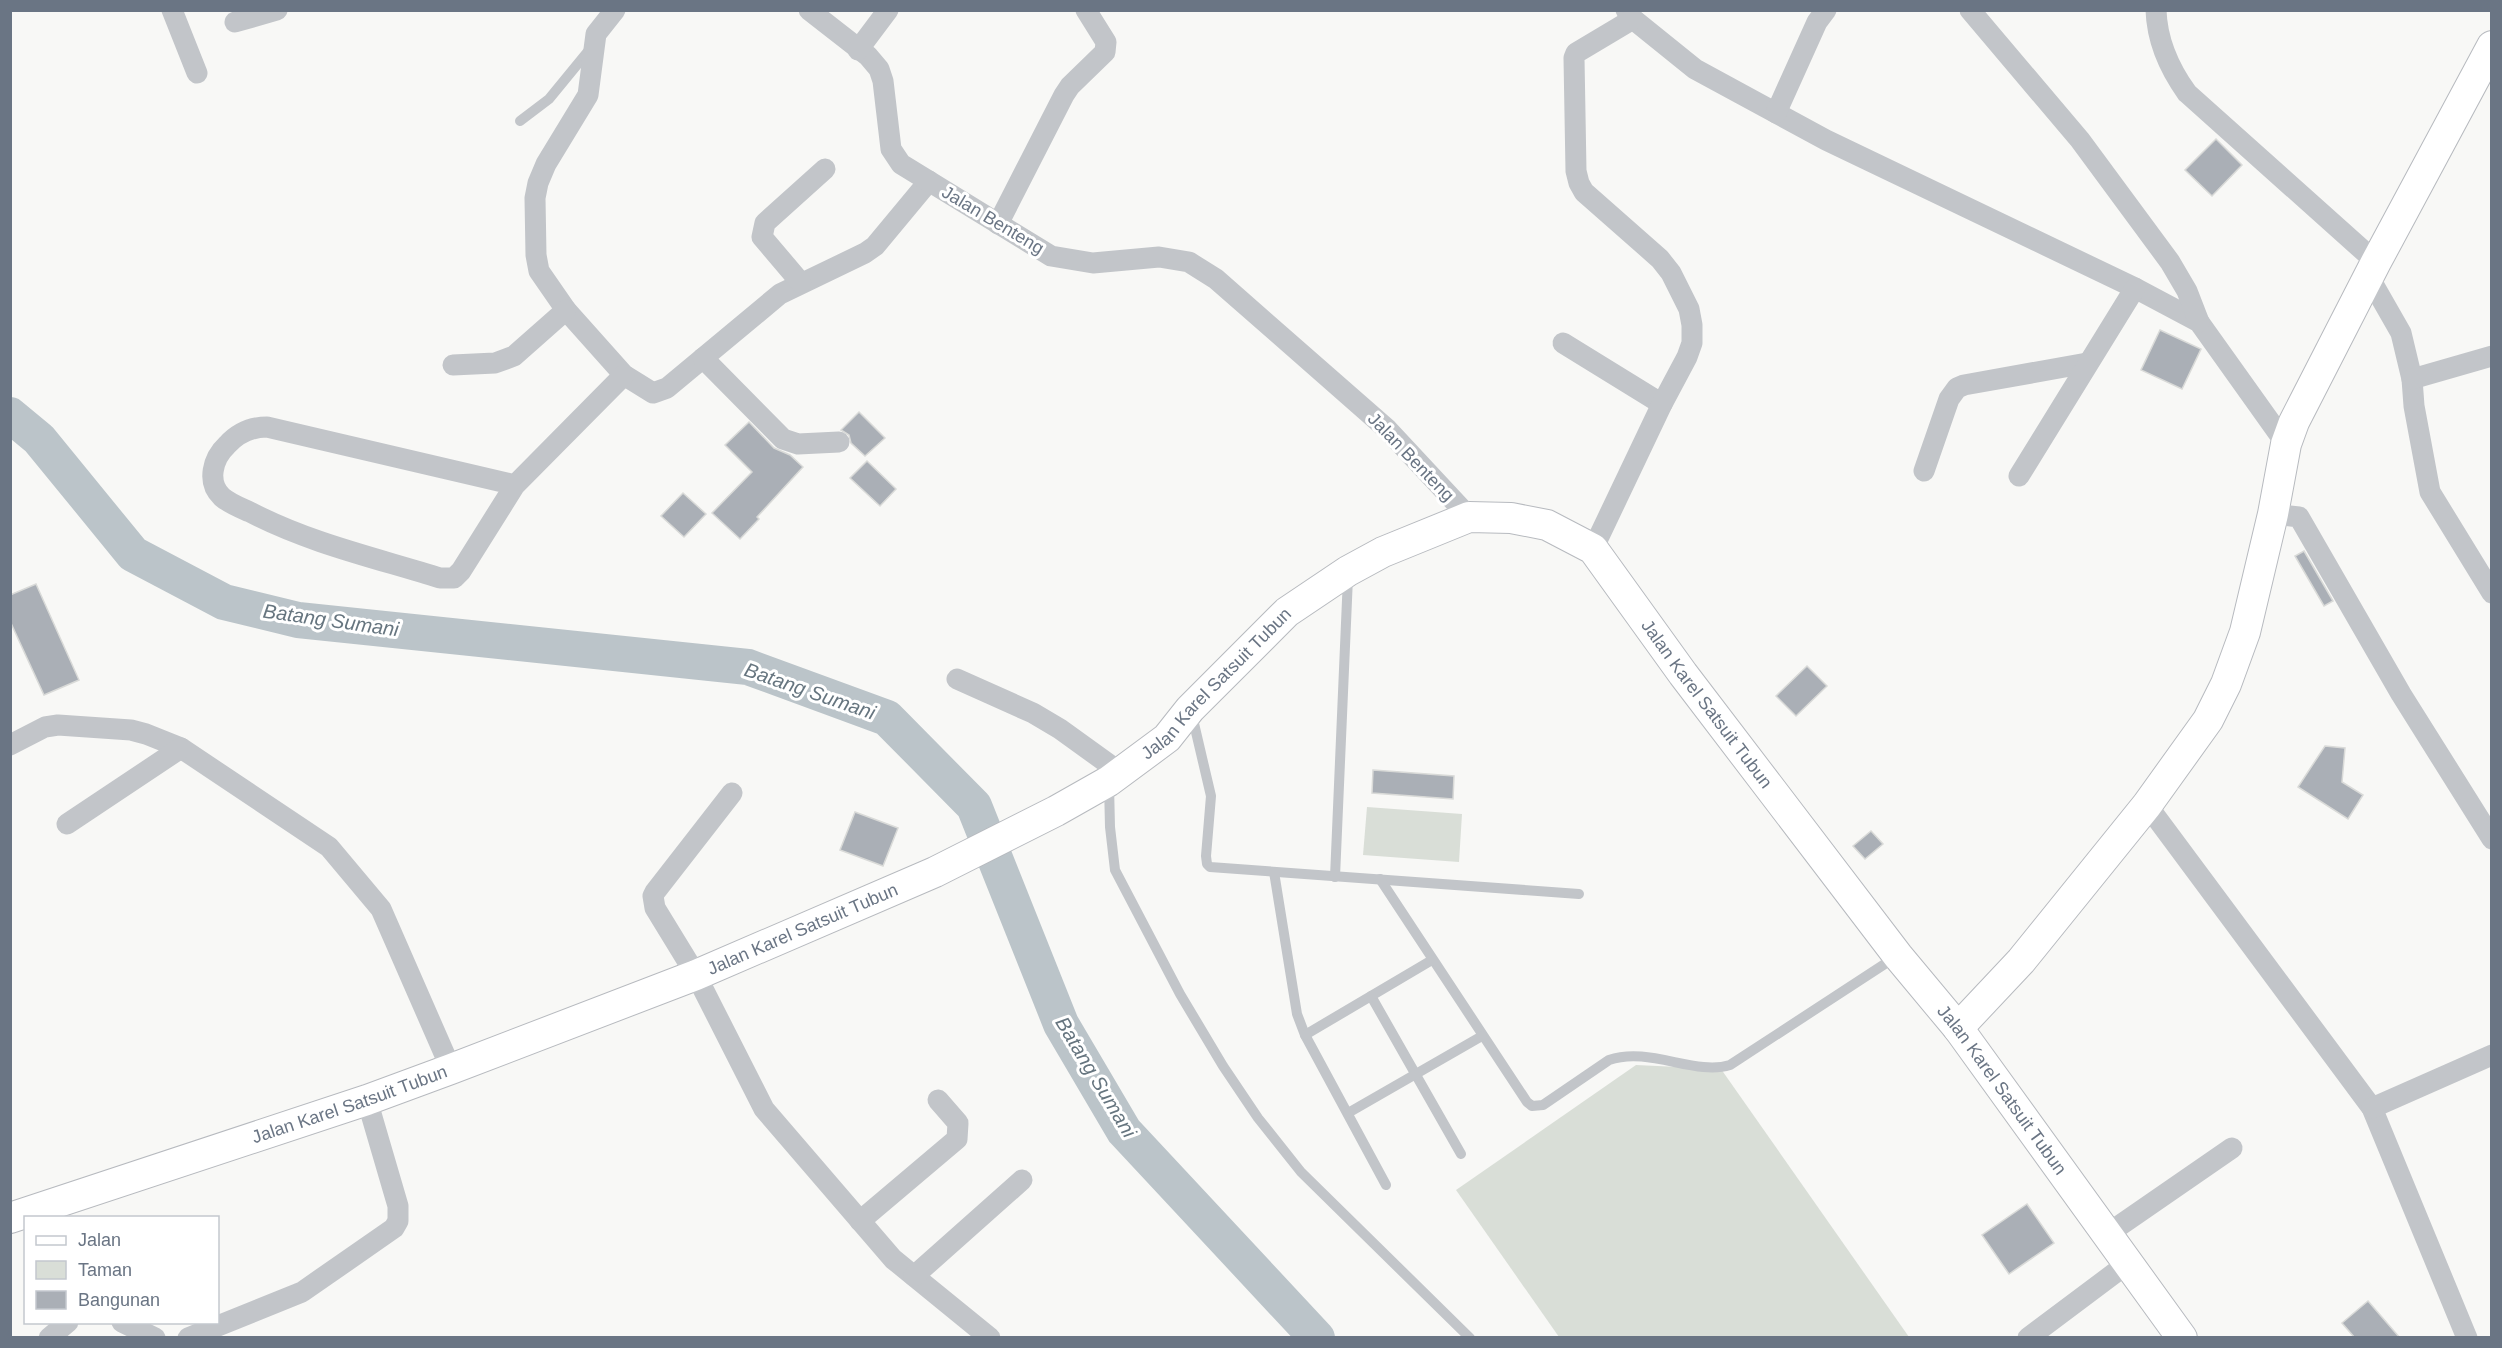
<svg xmlns="http://www.w3.org/2000/svg" width="2502" height="1348" font-family="Arial,sans-serif">
<style>
.green{fill:#d9ded7}
.lines{fill:none;stroke-linecap:round;stroke-linejoin:round}
.river{stroke:#bbc4c9;stroke-width:36}
.building{fill:#aaafb6;stroke:#d9dad8;stroke-width:1.5}
.secondary-casing{stroke:#b7babf;stroke-width:32}
.lane{stroke:#c2c5c9;stroke-width:10}
.street{stroke:#c2c5c9;stroke-width:21}
.secondary{stroke:#fff;stroke-width:30}
.labels{text-anchor:middle;stroke-width:6;stroke-linejoin:round;paint-order:stroke}
.street-label{font-size:18px;fill:#6a7584;stroke:#fff}
.water-label{font-size:20px;font-style:italic;fill:#66757f;stroke:#fff}
</style>
<rect width="100%" height="100%" fill="#f8f8f6"/>
<g class="green">
<path d="M1367,807L1462,814L1459,862L1363,855Z"/>
<path d="M1636,1065L1721,1069L1909,1337H1559L1456,1190Z"/>
</g>
<g class="lines">
<path class="river" d="M10,415L39,439L133,554L224,602L298,620L748,667L887,718L974,806L1061,1024L1124,1131L1317,1338"/>
</g>
<g class="building">
<path d="M2216,139L2242,165L2212,196L2185,170Z"/>
<path d="M2160,330L2201,349L2182,389L2141,370Z"/>
<path d="M859,412L885,438L865,456L851,443L849,435L841,430Z"/>
<path d="M749,422L774,448L790,455L803,467L757,517L759,519L740,539L712,513L752,472L725,445Z"/>
<path d="M867,461L896,489L880,506L850,478Z"/>
<path d="M683,493L706,514L684,537L661,516Z"/>
<path d="M2304,551L2333,601L2324,606L2295,556Z"/>
<path d="M36,584L79,680L44,695L10,621V595Z"/>
<path d="M1807,666L1827,686L1796,716L1776,696Z"/>
<path d="M2325,746L2345,748L2342,782L2363,795L2348,819L2298,787Z"/>
<path d="M1373,770L1454,776L1453,799L1372,793Z"/>
<path d="M855,812L898,828L883,866L840,850Z"/>
<path d="M1871,831L1883,844L1865,859L1853,846Z"/>
<path d="M2027,1204L2054,1243L2009,1274L1982,1235Z"/>
<path d="M2368,1301L2400,1338H2355L2342,1323Z"/>
</g>
<g class="lines">
<g class="secondary-casing">
<g id="secondary">
<path d="M1958,1028L2021,961L2147,805L2208,720L2226,684L2245,632L2273,514L2286,444L2294,422L2376,262L2492,46"/>
<path id="s1" d="M10,1218L367,1100L451,1069L696,975L935,872L1056,811L1109,781L1167,738L1190,709L1287,612L1348,571L1383,552L1469,517L1511,518L1547,525L1593,549L1683,674L1898,956L1958,1028L2182,1338"/>
</g>
</g>
<g class="lane">
<path d="M520,121L549,99L590,49"/>
<path d="M1192,715L1211,796L1206,856L1207,864L1210,867L1579,894"/>
<path d="M1109,785L1110,827L1115,870L1180,994L1223,1066L1258,1118L1301,1172L1470,1338"/>
<path d="M1274,872L1297,1014L1305,1035L1386,1185"/>
<path d="M1335,877L1348,577"/>
<path d="M1380,879L1527,1102L1532,1106L1543,1105L1609,1060C1649,1046 1695,1076 1730,1065L1897,956"/>
<path d="M1371,996L1461,1154"/>
<path d="M1305,1035L1432,960"/>
<path d="M1348,1113L1482,1036"/>
</g>
<g class="street">
<path d="M172,10L197,73"/>
<path d="M615,10L596,34L588,95L546,164L538,183L535,198L536,255L539,271L566,310L624,375L653,393L667,388L780,294L865,253L875,246L929,181"/>
<path d="M809,10L868,56L879,69L883,81L891,149L901,164L1051,256L1093,263L1159,257L1189,262L1216,279L1387,429L1469,517"/>
<path d="M1626,10L1633,19L1695,69L1826,140L2135,288L2199,322L2286,444"/>
<path d="M1970,10L2080,140L2170,262L2187,291L2199,322"/>
<path d="M2156,10C2157,41 2169,68 2187,93L2376,262"/>
<path d="M235,22L277,10"/>
<path d="M858,50L888,10"/>
<path d="M1776,113L1817,22L1826,10"/>
<path d="M998,224L1064,95L1070,86L1105,52L1106,42L1086,10"/>
<path d="M2369,277L2401,333L2412,379L2414,406L2430,492L2492,593"/>
<path d="M801,283L762,237L765,223L825,169"/>
<path d="M1563,343L1662,404"/>
<path d="M703,358L783,439L798,444L839,442"/>
<path d="M453,365L495,363L514,356L566,310"/>
<path d="M2412,379L2492,356"/>
<path d="M1924,471L1949,399L1957,388L1964,385L2087,363"/>
<path d="M2019,476L2135,288"/>
<path d="M515,485L267,427C251,427 238,433 227,445C213,458 206,482 222,497C230,504 241,508 250,512C309,543 376,558 440,578H454L461,571L515,485L624,375"/>
<path d="M2273,514L2299,517L2401,694L2492,839"/>
<path d="M1593,549L1662,404L1687,357L1692,343V325L1689,309L1671,273L1660,259L1584,192L1579,183L1576,171L1574,58L1576,53L1633,19"/>
<path d="M957,679L1033,713L1060,729L1121,773"/>
<path d="M10,745L45,727L58,725L131,730L146,734L181,748L329,847L381,909L451,1069"/>
<path d="M732,793L655,892L653,896L655,908L696,975L764,1109L893,1259L990,1338"/>
<path d="M2147,805L2372,1108L2467,1338"/>
<path d="M67,824L181,748"/>
<path d="M2372,1108L2492,1055"/>
<path d="M860,1221L957,1139L958,1123L938,1100"/>
<path d="M2106,1235L2232,1148"/>
<path d="M914,1276L1022,1180"/>
<path d="M122,1322L155,1338"/>
<path d="M49,1338L68,1322"/>
<path d="M188,1338L302,1292L394,1228L398,1221V1206L367,1100"/>
<path d="M2028,1338L2128,1263"/>
</g>
<use href="#secondary" class="secondary"/>
</g>
<g class="labels">
<g class="street-label">
<text transform="translate(993 220) rotate(31)" y="6">Jalan Benteng</text>
<text transform="translate(1411 457) rotate(46)" y="6">Jalan Benteng</text>
<text dy="6" stroke="none"><textPath href="#s1" startOffset="1330">Jalan Karel Satsuit Tubun</textPath></text>
<text dy="6" stroke="none"><textPath href="#s1" startOffset="1960">Jalan Karel Satsuit Tubun</textPath></text>
<text dy="6" stroke="none"><textPath href="#s1" startOffset="844">Jalan Karel Satsuit Tubun</textPath></text>
<text dy="6" stroke="none"><textPath href="#s1" startOffset="2446">Jalan Karel Satsuit Tubun</textPath></text>
<text dy="6" stroke="none"><textPath href="#s1" startOffset="358">Jalan Karel Satsuit Tubun</textPath></text>
</g>
<g class="water-label">
<text transform="translate(331 620) rotate(8)" y="7">Batang Sumani</text>
<text transform="translate(810 691) rotate(19)" y="7">Batang Sumani</text>
<text transform="translate(1096 1077) rotate(59)" y="7">Batang Sumani</text>
</g>
</g>
<rect width="2502" height="1348" fill="none" stroke="#6a7584" stroke-width="24"/>
<rect x="24" y="1216" width="195" height="108" fill="#ffffff" stroke="#c3c8ce" stroke-width="1.5"/>
<rect x="36" y="1236" width="30" height="9" fill="#ffffff" stroke="#c3c8ce" stroke-width="1.5"/>
<text x="78" y="1246" font-size="18" fill="#6a7584">Jalan</text>
<rect x="36" y="1261" width="30" height="18" fill="#d9ded7" stroke="#c3c8ce" stroke-width="1.5"/>
<text x="78" y="1276" font-size="18" fill="#6a7584">Taman</text>
<rect x="36" y="1291" width="30" height="18" fill="#aaafb6" stroke="#c3c8ce" stroke-width="1.5"/>
<text x="78" y="1306" font-size="18" fill="#6a7584">Bangunan</text>
</svg>
